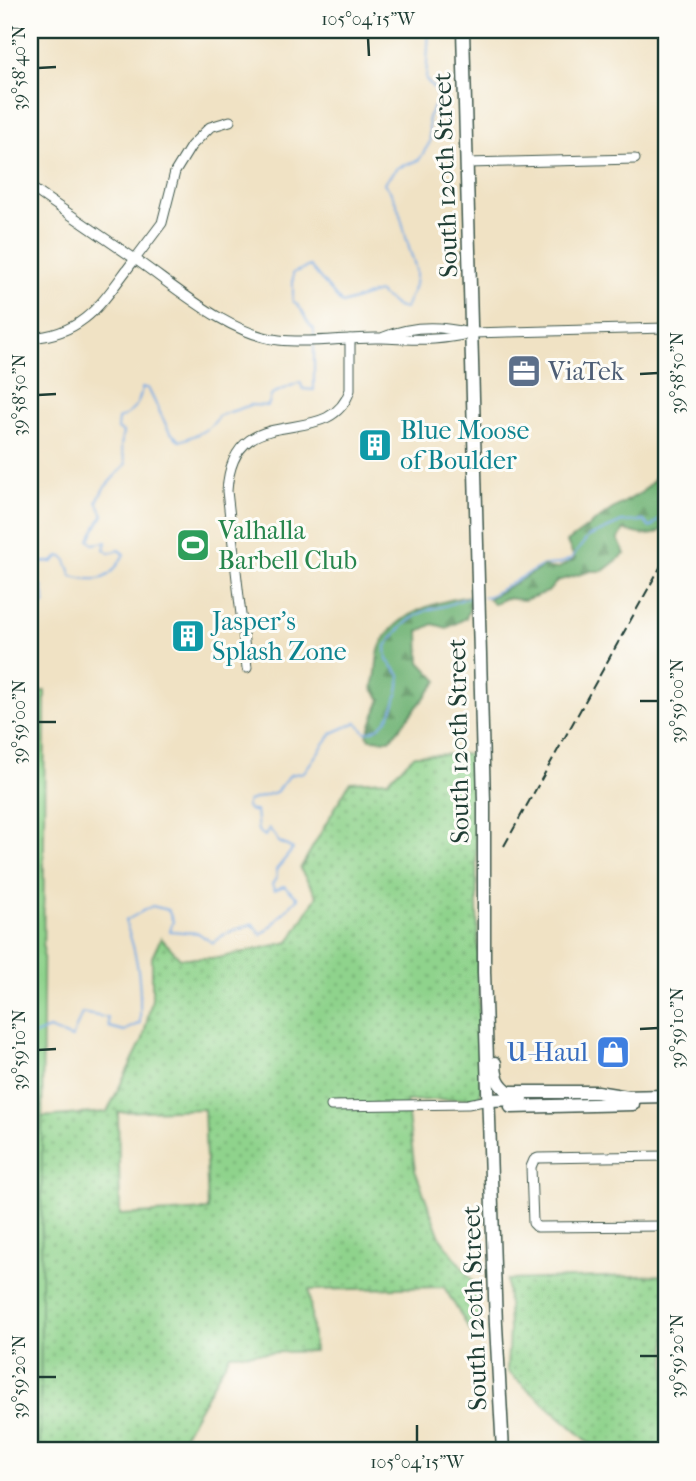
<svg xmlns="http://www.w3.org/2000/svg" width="696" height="1481" font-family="'IM FELL French Canon',serif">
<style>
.grass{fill:url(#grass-dots);stroke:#578860;stroke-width:2;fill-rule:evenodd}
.forest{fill:url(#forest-firs);stroke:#497956;stroke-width:2}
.park{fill:#8fd38c;stroke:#578860;stroke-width:2}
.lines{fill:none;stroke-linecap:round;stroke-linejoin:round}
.stream{stroke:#78abe4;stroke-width:2}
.street-casing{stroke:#3e564a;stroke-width:11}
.secondary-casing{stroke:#3e564a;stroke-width:15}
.street{stroke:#fff;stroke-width:9}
.secondary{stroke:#fff;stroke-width:12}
.rail{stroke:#1f3d34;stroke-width:2;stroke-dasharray:10 5;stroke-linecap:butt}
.ticks{fill:none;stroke:#1f3d34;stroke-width:2.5}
.labels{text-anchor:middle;stroke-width:6;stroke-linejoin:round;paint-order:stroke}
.street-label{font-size:26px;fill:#1f3d34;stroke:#fdfcf7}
.service-label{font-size:26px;fill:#4e5e75;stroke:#fdfcf7;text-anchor:start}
.culture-label{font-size:26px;fill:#0d838f;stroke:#fdfcf7;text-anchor:start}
.leisure-label{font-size:26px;fill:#27864d;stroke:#fdfcf7;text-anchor:start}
.shop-label{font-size:26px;fill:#366cbe;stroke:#fdfcf7;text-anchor:end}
.neatline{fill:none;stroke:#1f3d34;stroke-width:2.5}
.ticks-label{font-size:18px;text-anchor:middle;fill:#1f3d34}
</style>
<defs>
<pattern id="grass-dots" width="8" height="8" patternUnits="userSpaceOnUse" patternTransform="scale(1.75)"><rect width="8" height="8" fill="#8fd38c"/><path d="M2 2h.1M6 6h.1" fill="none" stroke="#74ac73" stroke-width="1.8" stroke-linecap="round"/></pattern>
<pattern id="forest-firs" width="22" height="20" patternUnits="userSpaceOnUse" patternTransform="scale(1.75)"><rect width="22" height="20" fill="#73b578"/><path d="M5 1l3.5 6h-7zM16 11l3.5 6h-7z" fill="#5e9463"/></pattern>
</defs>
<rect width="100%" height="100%" fill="#fdfcf7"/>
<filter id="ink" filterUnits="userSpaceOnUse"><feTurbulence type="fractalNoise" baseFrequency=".0143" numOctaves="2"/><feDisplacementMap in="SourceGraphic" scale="14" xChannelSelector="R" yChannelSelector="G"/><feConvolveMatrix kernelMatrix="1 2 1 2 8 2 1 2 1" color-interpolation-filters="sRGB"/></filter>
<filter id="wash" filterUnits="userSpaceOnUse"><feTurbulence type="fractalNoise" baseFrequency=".00686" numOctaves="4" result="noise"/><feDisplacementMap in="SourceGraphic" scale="28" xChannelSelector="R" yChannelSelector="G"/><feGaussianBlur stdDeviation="1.57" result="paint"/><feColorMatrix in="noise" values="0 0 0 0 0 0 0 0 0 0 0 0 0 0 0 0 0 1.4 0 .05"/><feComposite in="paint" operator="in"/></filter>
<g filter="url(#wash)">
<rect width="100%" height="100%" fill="#f0e2c4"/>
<g class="grass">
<path d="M474,754L481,1098L406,1101L415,1170L440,1237L477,1287L481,1337H474L444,1287L309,1290L314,1351L230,1354L175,1451H40L42,1117L107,1112L143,1039L152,999V957L161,938L180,958H218L289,942L317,896L300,869L350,782L388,780L415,755ZM204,1109L208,1210L120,1215L118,1112Z"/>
<path d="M666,1275V1451H599L507,1371L509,1330L507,1280Z"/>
</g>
<g class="forest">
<path d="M666,443V526C654,540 639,534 624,530L618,539L625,554L603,571H591L557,581L548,592L524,600L505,598L494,604L488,599L543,567L557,569L575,559L567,542L611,510L642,492L661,473Z"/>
<path d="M470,596L471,605L466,618L447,628L433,624L419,631L420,662L438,681L390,740L370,739L367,735L381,699L372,688C379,674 374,660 381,645C396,613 438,601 470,596Z"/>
</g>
<path class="park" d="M45,691L40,1451H30V692Z"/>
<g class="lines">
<g class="stream">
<path d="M314,339V329C302,320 307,311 293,301V273L310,266L342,304L378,292L397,307L405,309C407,300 414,292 415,284C418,270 414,263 410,251C402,227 401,203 384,183L397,168L419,160L430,142L428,117L437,102L436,91L426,80L429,30"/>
<path d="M30,560L34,562H53L59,556L65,558L72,576C100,583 110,581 124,554L119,550L109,553L104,549L106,542L93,544L89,540L103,515L97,501L104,488L126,464L121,447L123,432L117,429L118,419C134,412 139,405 142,388H148L169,431L180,441C193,436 213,430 218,416L251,405L268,406L272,394L300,382L303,389L314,390V344"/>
<path d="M30,576L42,586L45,602L40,608L30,610"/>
<path d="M482,597L489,596L543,565L559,564L571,559L588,537L622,522L644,521L650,528L666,513"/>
<path d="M30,649H34L35,660L30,664"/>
<path d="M30,1037L49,1029L72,1038L82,1013L108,1018L109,1027L124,1031L140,1023C141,983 139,959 125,921L152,906L168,910L173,921L170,931L198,933L213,943L223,935L252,924L261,935C277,923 283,911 298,898L284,886L274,890L272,884L277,878L276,870L293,849L279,842L269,828L265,836L258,831L256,811H251L246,807L248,801L276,792L290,775L304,772L332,733L357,722L365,732C391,730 399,696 400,675L387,660L386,646C401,626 415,611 440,607C452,605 461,598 473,597"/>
</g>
</g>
</g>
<g filter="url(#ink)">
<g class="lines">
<g class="street-casing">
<g id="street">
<path d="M230,121L210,127L191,146L175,172L162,223L135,259C177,288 228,334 279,340C313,344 348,337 381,338C417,339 436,342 472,333L666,328"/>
<path d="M467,163L635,159"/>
<path d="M30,187L135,259C103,300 87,334 30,338"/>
<path d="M384,337C412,325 439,325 469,333"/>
<path d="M247,668L227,491C233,393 329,455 350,390V339"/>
<path d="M331,1106L468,1104L489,1100"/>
<path d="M666,1156L538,1158L534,1160L531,1167L533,1223L537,1227L666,1226"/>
<path d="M376,1451L503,1448"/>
</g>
</g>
<g class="secondary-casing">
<g id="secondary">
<path d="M463,30L484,802V972L496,1325L503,1451"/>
<path d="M495,1063C495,1076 498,1085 509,1092H597L628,1097"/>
<path d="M621,1097L666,1096"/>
<path d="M489,1100L522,1099"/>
<path d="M511,1107L633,1104"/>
</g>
</g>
<use href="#street" class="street"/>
<use href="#secondary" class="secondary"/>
<path class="rail" d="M504,846L666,557"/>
</g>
</g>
<path class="ticks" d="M368,38L369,56M38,68L56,67M640,374L658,373M38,395L56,394M640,701H658M38,722H56M640,1029L658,1028M38,1050L56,1049M640,1356H658M38,1377H56M417,1425V1442"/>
<defs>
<g id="office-square" transform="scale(1.75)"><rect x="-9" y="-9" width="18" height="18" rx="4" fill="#5c6f8a" stroke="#fdfcf7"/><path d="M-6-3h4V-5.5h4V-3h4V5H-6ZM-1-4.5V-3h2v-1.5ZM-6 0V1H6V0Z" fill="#fff"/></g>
<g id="building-square" transform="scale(1.75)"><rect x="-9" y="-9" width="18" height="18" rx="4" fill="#0f9aa8" stroke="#fdfcf7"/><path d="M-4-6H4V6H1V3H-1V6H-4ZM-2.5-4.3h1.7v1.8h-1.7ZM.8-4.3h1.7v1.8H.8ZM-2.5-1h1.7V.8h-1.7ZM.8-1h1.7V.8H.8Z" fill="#fff"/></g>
<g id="stadium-square" transform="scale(1.75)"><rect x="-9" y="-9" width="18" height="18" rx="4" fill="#2e9e5b" stroke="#fdfcf7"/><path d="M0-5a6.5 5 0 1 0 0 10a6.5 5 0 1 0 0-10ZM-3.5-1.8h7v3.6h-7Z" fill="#fff"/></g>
<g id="shop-square" transform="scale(1.75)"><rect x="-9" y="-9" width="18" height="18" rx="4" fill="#3f7fe0" stroke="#fdfcf7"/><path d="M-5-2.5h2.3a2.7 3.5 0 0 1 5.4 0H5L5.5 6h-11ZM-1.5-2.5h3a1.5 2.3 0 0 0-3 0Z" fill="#fff"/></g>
</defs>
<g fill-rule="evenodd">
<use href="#office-square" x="524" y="371"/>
<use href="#building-square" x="375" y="445"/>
<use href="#stadium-square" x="193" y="545"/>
<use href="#building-square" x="188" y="636"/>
<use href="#shop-square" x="613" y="1052"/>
</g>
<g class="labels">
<g class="street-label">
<text transform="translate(445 175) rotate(-92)" y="9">South 120th Street</text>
<text transform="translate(458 741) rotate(-91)" y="9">South 120th Street</text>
<text transform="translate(474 1308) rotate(-92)" y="9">South 120th Street</text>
</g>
<g class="service-label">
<text x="548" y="380">ViaTek</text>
</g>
<g class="culture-label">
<text x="400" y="439">Blue Moose<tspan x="400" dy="30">of Boulder</tspan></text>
<text x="212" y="630">Jasper's<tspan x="212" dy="30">Splash Zone</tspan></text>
</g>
<g class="leisure-label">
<text x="218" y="539">Valhalla<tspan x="218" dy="30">Barbell Club</tspan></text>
</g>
<g class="shop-label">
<text x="588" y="1061">U-Haul</text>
</g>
</g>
<rect width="696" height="1481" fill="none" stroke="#fdfcf7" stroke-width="77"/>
<rect x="38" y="38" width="620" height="1404" class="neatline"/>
<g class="ticks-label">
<text x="368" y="25">105°04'15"W</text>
<text transform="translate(19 68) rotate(-90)" y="6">39°58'40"N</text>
<text transform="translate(677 373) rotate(-90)" y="6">39°58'50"N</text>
<text transform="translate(19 395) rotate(-90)" y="6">39°58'50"N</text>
<text transform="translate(677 701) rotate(-90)" y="6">39°59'00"N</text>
<text transform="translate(19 722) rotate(-90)" y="6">39°59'00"N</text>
<text transform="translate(677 1028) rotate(-90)" y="6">39°59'10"N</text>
<text transform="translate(19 1050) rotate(-90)" y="6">39°59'10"N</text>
<text transform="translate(677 1356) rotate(-90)" y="6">39°59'20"N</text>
<text transform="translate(19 1377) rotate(-90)" y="6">39°59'20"N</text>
<text x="417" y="1468">105°04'15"W</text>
</g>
</svg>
